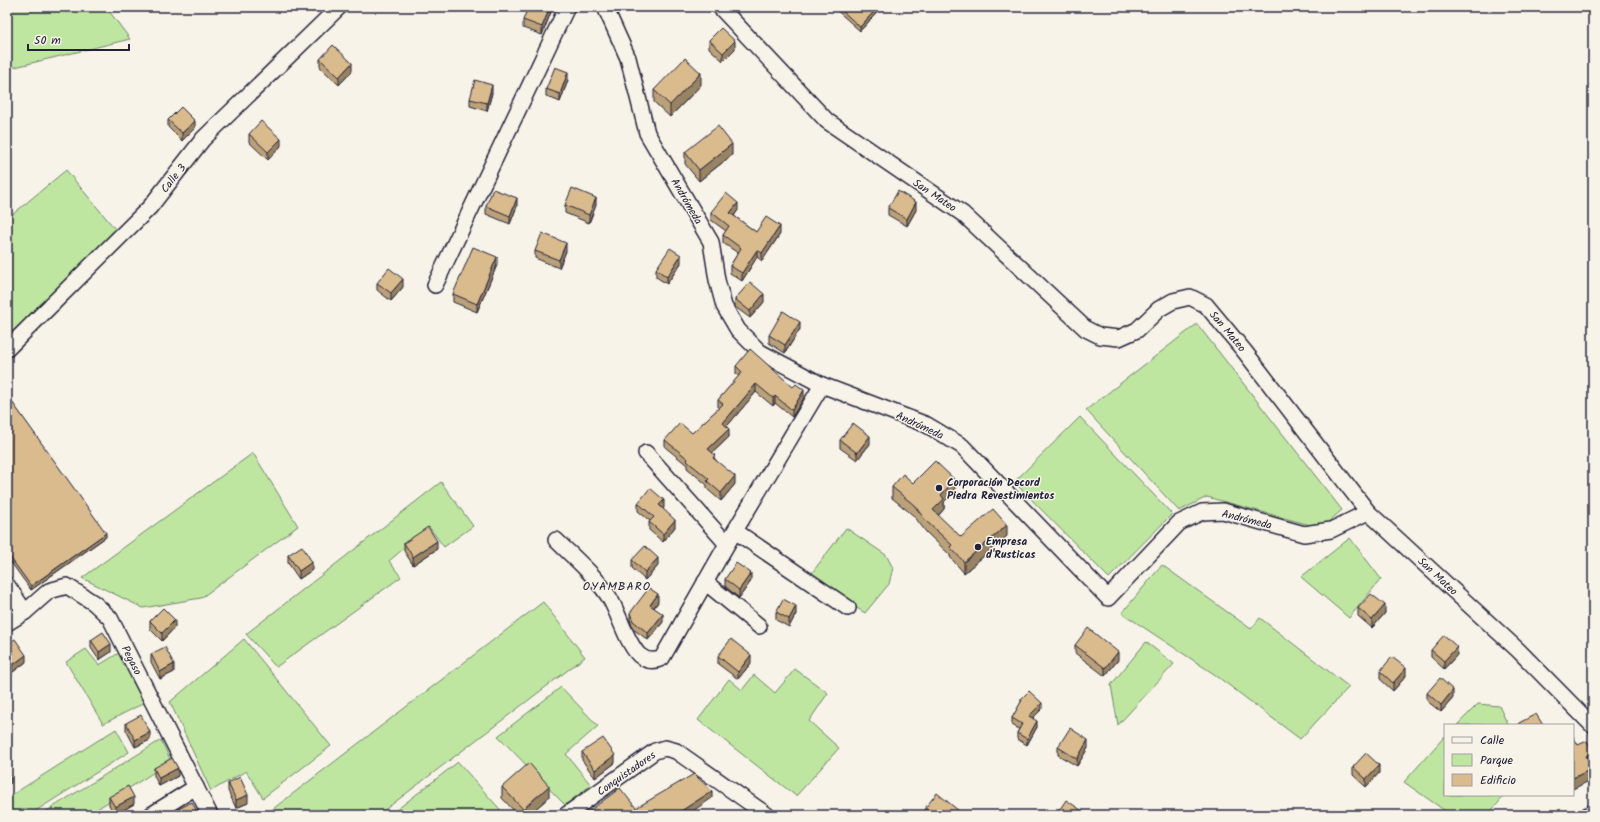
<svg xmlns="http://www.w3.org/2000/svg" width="1600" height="822" font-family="Kalam,sans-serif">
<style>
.green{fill:#bfe6a0;stroke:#70846e}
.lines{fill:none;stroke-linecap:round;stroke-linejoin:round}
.minor-casing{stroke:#22223b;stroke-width:18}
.minor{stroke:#f7f3e8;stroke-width:15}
.wall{fill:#bba179;stroke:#22223b}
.shaded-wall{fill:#988363;stroke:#22223b}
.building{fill:#d9bb8d;stroke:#22223b}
.poi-dot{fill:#22223b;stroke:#f7f3e8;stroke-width:1.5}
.labels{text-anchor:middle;stroke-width:3;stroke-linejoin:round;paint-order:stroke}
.street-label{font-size:11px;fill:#22223b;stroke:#f7f3e8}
.poi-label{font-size:11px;font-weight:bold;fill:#22223b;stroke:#f7f3e8;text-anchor:start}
.neighbourhood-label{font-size:12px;letter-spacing:1px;fill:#22223b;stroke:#f7f3e8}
</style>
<rect width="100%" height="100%" fill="#f7f3e8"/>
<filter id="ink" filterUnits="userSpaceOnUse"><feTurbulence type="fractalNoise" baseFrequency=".025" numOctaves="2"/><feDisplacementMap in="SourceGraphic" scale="8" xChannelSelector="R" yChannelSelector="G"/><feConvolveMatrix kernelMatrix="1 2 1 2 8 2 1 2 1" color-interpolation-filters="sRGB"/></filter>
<g filter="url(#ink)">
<g class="green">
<path d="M7,7H106L130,39L7,69Z"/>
<path d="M66,170L116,230L7,338V219Z"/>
<path d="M1197,324L1342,510L1321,528L1207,497L1179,511L1086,410Z"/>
<path d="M1080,417L1172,514L1109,578L1014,482Z"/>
<path d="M253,453L298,526L201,598L143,608L82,578Z"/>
<path d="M441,482L473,526L444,547L429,527L389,561L401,577L276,667L246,634Z"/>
<path d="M846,528L886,555L893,568L889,584L865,613L808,578Z"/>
<path d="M1350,538L1381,579L1349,618L1301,577Z"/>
<path d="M1162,565L1251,629L1260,618L1349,687L1300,739L1214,674L1122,613Z"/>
<path d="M543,602L585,657L378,815H265Z"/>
<path d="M244,639L331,746L263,798L246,771L211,791L170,702Z"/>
<path d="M1146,642L1174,664L1118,725L1111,685Z"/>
<path d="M86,649L99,665L119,653L144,703L103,724L66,662Z"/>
<path d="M795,669L828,693L809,721L839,748L796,796L698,720L729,679L742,690L754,675L775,693Z"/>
<path d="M561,687L598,726L566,754L591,785L565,805L498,736Z"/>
<path d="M1478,704L1499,706L1508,725H1457Z"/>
<path d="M116,729L129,752L29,815H7V798Z"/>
<path d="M1445,736V795H1505L1488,815H1451L1404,782Z"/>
<path d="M161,740L171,761L88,815H40Z"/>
<path d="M458,762L505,815H390Z"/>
</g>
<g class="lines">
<g class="minor-casing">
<g id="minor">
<path d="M605,7L628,58L647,133L711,242L717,280L724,306L738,330L760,352L822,385L927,425L962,446L1108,598L1179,523L1202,512L1223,511L1304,534L1331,530L1368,512"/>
<path d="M720,7L827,121L963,214L1086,329L1100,336L1119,338L1137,330L1159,309L1173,301L1190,297L1206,305L1245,352L1368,512L1518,650L1593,726"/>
<path d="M435,285L567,7"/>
<path d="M7,349L150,207L203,139L339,7"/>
<path d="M646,453L727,544"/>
<path d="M735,531L848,608"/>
<path d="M556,540C574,558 595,575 609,597C619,613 626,642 639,655C646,661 654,662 662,658L727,544L822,385"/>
<path d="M705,582L759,626"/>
<path d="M7,585L25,612"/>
<path d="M7,623L25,612L49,591L67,586L94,603L110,618L210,815"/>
<path d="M151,815L196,787"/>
<path d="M566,815L655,751L665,748L676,751L767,815"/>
<path d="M1588,815L1593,812"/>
</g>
</g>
<use href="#minor" class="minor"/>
</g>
<g class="wall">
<path d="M551,7V12L542,35L523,28V20Z"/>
<path d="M833,7H882L860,31Z"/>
<path d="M709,40L735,49L723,61L709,48Z"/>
<path d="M320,59L352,71L339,85L320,67Z"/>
<path d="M568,80L560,102L546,96V89Z"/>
<path d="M701,85L670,117L654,102V90Z"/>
<path d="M492,93L487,111L470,106V99Z"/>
<path d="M168,120L195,128L182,141L168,127Z"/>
<path d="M249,134L281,146L268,160L249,142Z"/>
<path d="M685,152L732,155L699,181L685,164Z"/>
<path d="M565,205H596L589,223L565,213Z"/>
<path d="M486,206H517L510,224L486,214Z"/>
<path d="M888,208L916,210L907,226L888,215Z"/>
<path d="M738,210L734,216L756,232L780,234L762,261L757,257L742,281L730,273V266L738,253L723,243V235L726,231L711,220V212Z"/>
<path d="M535,251H566L559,268L535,258Z"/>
<path d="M681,263L667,284L656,277V269Z"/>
<path d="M497,265L477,312L453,302V294Z"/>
<path d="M377,283L403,287L391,301L377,290Z"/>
<path d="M735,299L764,302L750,318L735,307Z"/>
<path d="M800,329L785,353L769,343V335Z"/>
<path d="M736,366L804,398L792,417L775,403L773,406L756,392L727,426L729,437L712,453L715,459L735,484L721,501L707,489V485L687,468V465L665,447V440L692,433L719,408H718V400L739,376L736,374Z"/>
<path d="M7,395L106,537L31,590L7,557Z"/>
<path d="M840,440L870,444L857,460L840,448Z"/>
<path d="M913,483L955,491L944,502V509L938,516L961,537L1007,536L964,573L950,557V555L926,532L914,516L892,498V487Z"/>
<path d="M638,503L664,508L663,509L675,527L663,542L649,530V522L650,521L638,511Z"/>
<path d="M404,543L437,549L413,565L404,551Z"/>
<path d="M288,555L312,570L299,579L288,563Z"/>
<path d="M632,560L658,566L645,580L632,568Z"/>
<path d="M725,579L751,581L739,598L725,586Z"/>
<path d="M658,602L654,608L663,622L648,640L633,629L630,620V613Z"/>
<path d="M1358,608L1385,613L1372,628L1358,616Z"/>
<path d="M776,612L796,614L789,627L776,620Z"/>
<path d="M150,621L175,627L162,641L150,629Z"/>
<path d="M91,640L111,652L99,660L91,648Z"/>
<path d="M7,645L26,662L9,675L7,673Z"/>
<path d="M1075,645L1118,660L1105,676L1075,653Z"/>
<path d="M1431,650L1457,655L1444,669L1431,657Z"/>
<path d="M151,654L174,672L160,679L151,662Z"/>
<path d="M718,656L751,663L738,679L718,664Z"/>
<path d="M1380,671L1406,676L1393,691L1380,679Z"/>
<path d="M1427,693L1453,698L1441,712L1427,701Z"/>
<path d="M1021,699L1042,709L1033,718L1037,727L1027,745L1017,739V733L1019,729L1012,725V718L1021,703Z"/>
<path d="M126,723L150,740L135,747L126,730Z"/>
<path d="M1058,747L1088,748L1077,766L1058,755Z"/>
<path d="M582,752L615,763L595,778L582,760Z"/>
<path d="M1353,767L1379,773L1366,787L1353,775Z"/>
<path d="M154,768L178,776L159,786L154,776Z"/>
<path d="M228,783L248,803L236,808L228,791Z"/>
<path d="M502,787L549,797L529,815H518L502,798Z"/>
<path d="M109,797L134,804L115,815L109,805Z"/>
<path d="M925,808L964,815H925Z"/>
<path d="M177,810L199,815H177Z"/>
</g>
<g class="shaded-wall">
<path d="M550,7H551V12L542,35V27Z"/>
<path d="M878,7H882L860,31V27Z"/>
<path d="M735,41V49L723,61V53Z"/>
<path d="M352,63V71L339,85V77Z"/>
<path d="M568,72V80L560,102V94Z"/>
<path d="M701,73V85L670,117V105Z"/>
<path d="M492,85V93L487,111V103Z"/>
<path d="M195,121V128L182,141V133Z"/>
<path d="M281,139V146L268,160V152Z"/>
<path d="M732,144V155L699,181V170Z"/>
<path d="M517,198V206L510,224V216Z"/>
<path d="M596,198V205L589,223V215Z"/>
<path d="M916,202V210L907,226V219Z"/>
<path d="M738,203V210L730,221V213Z"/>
<path d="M780,226V234L762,261V253Z"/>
<path d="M566,243V251L559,268V260Z"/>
<path d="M757,250V257L742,281V273Z"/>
<path d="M681,255V263L667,284V277Z"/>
<path d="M497,257V265L477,312V304Z"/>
<path d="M403,279V287L391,301V293Z"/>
<path d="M764,294V302L750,318V311Z"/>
<path d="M800,322V329L785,353V345Z"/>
<path d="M756,384V392L723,431V423Z"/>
<path d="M804,390V398L792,417V410Z"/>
<path d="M775,396V403L773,406V398Z"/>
<path d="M729,429V437L708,457V449Z"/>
<path d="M870,436V444L857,460V453Z"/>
<path d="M735,476V484L721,501V493Z"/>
<path d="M955,480V491L944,502V509L933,521V510L941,495Z"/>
<path d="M664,500V508L659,513V505Z"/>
<path d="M675,520V527L663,542V534Z"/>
<path d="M1007,525V536L964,573V562Z"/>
<path d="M106,533V537L31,590V586Z"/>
<path d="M437,541V549L413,565V557Z"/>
<path d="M658,558V566L645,580V572Z"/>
<path d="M312,562V570L299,579V571Z"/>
<path d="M751,573V581L739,598V590Z"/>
<path d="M658,594V602L650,612V605Z"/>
<path d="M1385,605V613L1372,628V620Z"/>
<path d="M796,606V614L789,627V619Z"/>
<path d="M663,614V622L648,640V633Z"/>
<path d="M175,620V627L162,641V633Z"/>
<path d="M111,644V652L99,660V652Z"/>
<path d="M1457,647V655L1444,669V661Z"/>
<path d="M1118,652V660L1105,676V668Z"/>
<path d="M26,655V662L9,675V668Z"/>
<path d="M751,655V663L738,679V672Z"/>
<path d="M174,664V672L160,679V672Z"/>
<path d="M1406,668V676L1393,691V683Z"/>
<path d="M1453,690V698L1441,712V705Z"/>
<path d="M1042,703V709L1029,722V716Z"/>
<path d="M1037,721V727L1027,745V739Z"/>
<path d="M150,732V740L135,747V740Z"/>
<path d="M1088,740V748L1077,766V759Z"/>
<path d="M1593,752V763L1586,767V756Z"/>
<path d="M615,755V763L595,778V770Z"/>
<path d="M1379,765V773L1366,787V779Z"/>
<path d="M178,768V776L159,786V778Z"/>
<path d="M1593,768V779L1573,789V778Z"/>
<path d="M11,778V783L7,786V780Z"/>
<path d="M549,786V797L529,815H523V809Z"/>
<path d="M712,791V798L687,815H675Z"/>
<path d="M248,795V803L236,808V800Z"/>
<path d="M134,797V804L115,815V807Z"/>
</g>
<g class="building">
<path d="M528,7H550L542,27L523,20Z"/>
<path d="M838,7H878L860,27Z"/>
<path d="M721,28L735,41L723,53L709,40Z"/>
<path d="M333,45L352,63L339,77L320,59Z"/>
<path d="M685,58L701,73L670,105L654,90Z"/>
<path d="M555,67L568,72L560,94L546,89Z"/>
<path d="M475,80L492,85L487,103L470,99Z"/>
<path d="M181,107L195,121L182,133L168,120Z"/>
<path d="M261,121L281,139L268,152L249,134Z"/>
<path d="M718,126L732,144L699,170L685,152Z"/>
<path d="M572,188L596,198L589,215L565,205Z"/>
<path d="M493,189L517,198L510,216L486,206Z"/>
<path d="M898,191L916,202L907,219L888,208Z"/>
<path d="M726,193L738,203L730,213L756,232L766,217L780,226L762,253L757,250L742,273L730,266L741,248L723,235L729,226L711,212Z"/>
<path d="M542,233L566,243L559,260L535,251Z"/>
<path d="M473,247L497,257L477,304L453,294Z"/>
<path d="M670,248L681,255L667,277L656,269Z"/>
<path d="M389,268L403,279L391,293L377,283Z"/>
<path d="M750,282L764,294L750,311L735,299Z"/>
<path d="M783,311L800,322L785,345L769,335Z"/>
<path d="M750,349L793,387L796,384L804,390L792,410L775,396L773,398L756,384L723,423L729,429L708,449L715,455L713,458L735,476L721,493L707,481L709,479L687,461L688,459L665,440L680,423L692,433L723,404L718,400L742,372L736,366Z"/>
<path d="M7,395L106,533L31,586L7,553Z"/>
<path d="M853,423L870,436L857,453L840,440Z"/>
<path d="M935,461L955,480L941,495L944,499L933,510L961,537L993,509L1007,525L964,562L950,547L952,545L926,521L914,505L892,487L903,474L913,483Z"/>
<path d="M650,488L664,500L659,505L675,520L663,534L649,522L654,517L638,503Z"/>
<path d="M428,527L437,541L413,557L404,543Z"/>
<path d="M302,546L312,562L299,571L288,555Z"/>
<path d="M645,546L658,558L645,572L632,560Z"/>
<path d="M736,563L751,573L739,590L725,579Z"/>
<path d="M649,588L658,594L650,605L663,614L648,633L633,621L630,613Z"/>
<path d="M1371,594L1385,605L1372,620L1358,608Z"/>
<path d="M783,599L796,606L789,619L776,612Z"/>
<path d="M163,608L175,620L162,633L150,621Z"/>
<path d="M1088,628L1118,652L1105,668L1075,645Z"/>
<path d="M103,632L111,644L99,652L91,640Z"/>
<path d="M1444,635L1457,647L1444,661L1431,650Z"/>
<path d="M15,639L26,655L9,668L7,665V645Z"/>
<path d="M731,639L751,655L738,672L718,656Z"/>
<path d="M165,647L174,664L160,672L151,654Z"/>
<path d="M1392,657L1406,668L1393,683L1380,671Z"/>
<path d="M1440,678L1453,690L1441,705L1427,693Z"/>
<path d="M1029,691L1042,703L1029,716L1037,721L1027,739L1017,733L1022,724L1012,718L1022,700L1021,699Z"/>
<path d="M1536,714L1543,725H1520L1519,723Z"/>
<path d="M141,715L150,732L135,740L126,723Z"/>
<path d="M1070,728L1088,740L1077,759L1058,747Z"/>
<path d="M1573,736L1578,745L1587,741L1593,752L1586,756L1593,768L1573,778Z"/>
<path d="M603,738L615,755L595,770L582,752Z"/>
<path d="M1366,753L1379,765L1366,779L1353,767Z"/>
<path d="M172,758L178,768L159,778L154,768Z"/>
<path d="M529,763L549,786L523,809L502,787Z"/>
<path d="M7,772L11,778L7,780Z"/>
<path d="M694,774L712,791L675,815H584L620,788L636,808Z"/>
<path d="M240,777L248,795L236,800L228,783Z"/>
<path d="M128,786L134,797L115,807L109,797Z"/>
<path d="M937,793L964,815H933L925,808Z"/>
<path d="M1066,800L1084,812L1082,815H1056Z"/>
<path d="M192,802L199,815H180L177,810Z"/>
</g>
</g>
<g class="poi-dot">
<circle cx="939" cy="488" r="4"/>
<circle cx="978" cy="547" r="4"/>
</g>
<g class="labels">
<g class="street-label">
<text transform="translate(173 178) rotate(-52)" y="4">Calle 3</text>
<text transform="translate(935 195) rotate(34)" y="4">San Mateo</text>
<text transform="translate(687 201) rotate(60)" y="4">Andrómeda</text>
<text transform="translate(1228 331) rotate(50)" y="4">San Mateo</text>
<text transform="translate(920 425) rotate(25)" y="4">Andrómeda</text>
<text transform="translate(1247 519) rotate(14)" y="4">Andrómeda</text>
<text transform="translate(1438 576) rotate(43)" y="4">San Mateo</text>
<text transform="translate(132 660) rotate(63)" y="4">Pegaso</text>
<text transform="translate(626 773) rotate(-35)" y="4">Conquistadores</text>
</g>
<g class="poi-label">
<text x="947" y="486">Corporación Decord<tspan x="947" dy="13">Piedra Revestimientos</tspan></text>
<text x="986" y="545">Empresa<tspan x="986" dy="13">d'Rusticas</tspan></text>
</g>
<g class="neighbourhood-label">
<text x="617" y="590">OYAMBARO</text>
</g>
</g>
<rect width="1600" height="822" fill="none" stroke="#f7f3e8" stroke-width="24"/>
<rect x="12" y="12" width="1576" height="798" fill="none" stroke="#22223b" stroke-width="1.5" filter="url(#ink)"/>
<rect x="1444" y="724" width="130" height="72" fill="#f7f3e8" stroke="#a29fa3"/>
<rect x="1452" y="737" width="20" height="6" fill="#f7f3e8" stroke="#a29fa3"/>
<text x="1480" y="744" font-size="12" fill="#22223b">Calle</text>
<rect x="1452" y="754" width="20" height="12" fill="#bfe6a0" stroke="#a29fa3"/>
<text x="1480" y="764" font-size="12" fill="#22223b">Parque</text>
<rect x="1452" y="774" width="20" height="12" fill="#d9bb8d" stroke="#a29fa3"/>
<text x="1480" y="784" font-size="12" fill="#22223b">Edificio</text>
<path d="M28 44v6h101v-6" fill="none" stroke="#22223b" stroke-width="2"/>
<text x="34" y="44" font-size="12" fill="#22223b" stroke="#f7f3e8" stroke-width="3" paint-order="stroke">50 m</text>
</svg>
